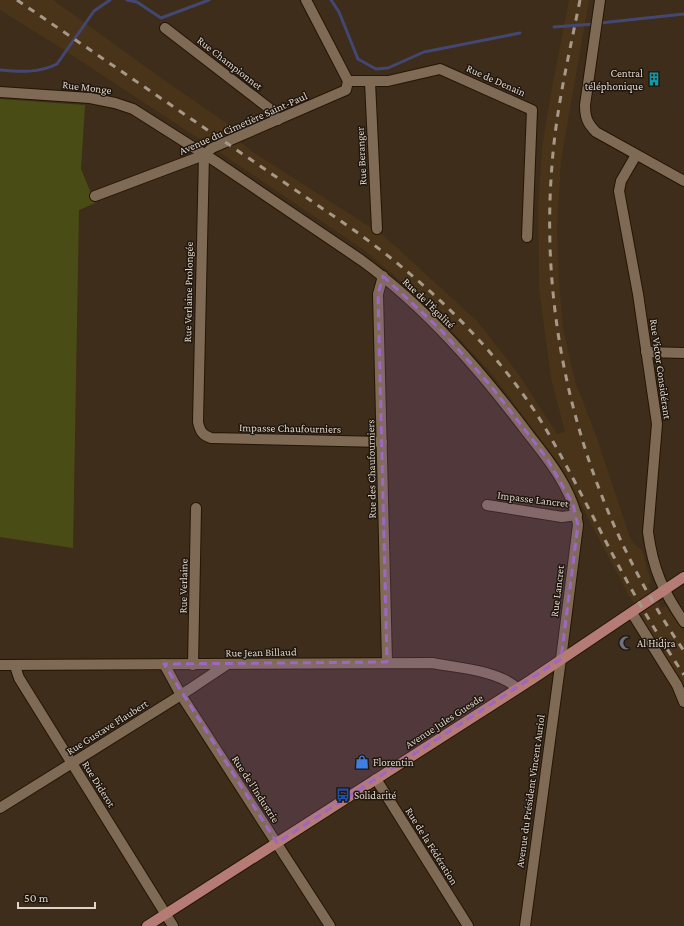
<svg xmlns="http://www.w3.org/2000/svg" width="684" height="926" font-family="'Crimson Pro',serif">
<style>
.built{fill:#49341a}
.green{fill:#494d15}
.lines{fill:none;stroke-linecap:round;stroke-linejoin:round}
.stream{stroke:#434774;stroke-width:3}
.minor-casing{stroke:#251503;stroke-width:12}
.secondary-casing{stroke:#251503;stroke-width:12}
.primary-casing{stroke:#251503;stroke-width:12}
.minor{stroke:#7e6a55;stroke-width:10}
.secondary{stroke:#7e6a55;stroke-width:10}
.primary{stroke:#b57c75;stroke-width:10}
.rail{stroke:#a6998a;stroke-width:3;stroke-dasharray:7 7;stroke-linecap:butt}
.marked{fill:#9e67c2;fill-opacity:0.2;stroke:#9e67c2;stroke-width:3;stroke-dasharray:8 5;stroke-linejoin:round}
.labels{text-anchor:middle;stroke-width:3;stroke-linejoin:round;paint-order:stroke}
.street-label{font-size:11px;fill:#dfd4c8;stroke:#1f170f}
.poi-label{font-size:11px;fill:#dfd4c8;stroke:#1f170f;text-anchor:start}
</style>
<rect width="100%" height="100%" fill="#3e2d1a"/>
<path class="built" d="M0,0H53L164,80L235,129L231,135L253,152L384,236L477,321L520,376L557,434L565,432L551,378L539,288L538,208L542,148L551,93L569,0H589L561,160L557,230L559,282L563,329L575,381L597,438L629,535L634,544L642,550L651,582L648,585L661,608L666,606L684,632V688L643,620H644L630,596H629L562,468L491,373L423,300L364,250L222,154L61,48L0,10Z"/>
<path class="green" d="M0,99L85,105L81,169L95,203L79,210L73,548L0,537Z"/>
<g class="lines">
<g class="stream">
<path d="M127,0L137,2L161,18L209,0"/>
<path d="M331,0L339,12L358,59L376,69L388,68L424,52L520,33"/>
<path d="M600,23L684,14"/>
<path d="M554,27L594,24"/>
<path d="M0,70C20,72 39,73 57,64L94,11L110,0"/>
</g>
<g class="minor-casing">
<g id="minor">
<path d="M600,0L585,105C585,117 587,123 596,132L684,181"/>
<path d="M165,28L270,109L278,120"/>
<path d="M348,81H388L440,69L532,110L527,237"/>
<path d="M370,82L377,229"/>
<path d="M0,92L90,98L115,103L133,109L215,161L361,260C426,307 481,371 529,435C549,460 574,492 578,525L561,659"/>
<path d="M204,155L198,422C200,431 202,435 211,438L382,442"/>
<path d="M636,155L621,181L619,191L638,294L657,424L648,532C653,570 663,591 684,622"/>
<path d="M95,196L204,155L212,148L346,90L348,81L346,77L306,0"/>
<path d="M383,276L378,294L387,662"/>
<path d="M646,352L684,353"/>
<path d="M487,505L562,517L577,515"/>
<path d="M632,613L677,685L684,702"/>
<path d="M164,664L181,695L330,926"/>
<path d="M0,665L432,663C458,668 497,670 517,688"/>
<path d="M193,665L196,508"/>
<path d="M15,666L19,678L173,926"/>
<path d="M376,779L468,926"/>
<path d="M0,808L181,695L226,665"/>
</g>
</g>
<g class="secondary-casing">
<path id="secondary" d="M525,926L561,659"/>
</g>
<g class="primary-casing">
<path id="primary" d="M147,926L531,680L684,577"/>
</g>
<use href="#minor" class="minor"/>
<use href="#secondary" class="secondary"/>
<use href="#primary" class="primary"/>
<g class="rail">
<path d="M17,0L351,228C422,279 485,337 534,410C558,447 577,487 598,526C624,578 652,627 684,675"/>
<path d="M580,0C569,55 556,109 552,165C538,336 587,510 684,651"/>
</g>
</g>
<path class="marked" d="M383,276L442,331L491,386L546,457L573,504L578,525L561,659L277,843L164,664L387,662L378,294Z"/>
<defs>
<g id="building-bare" transform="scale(1.08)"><path d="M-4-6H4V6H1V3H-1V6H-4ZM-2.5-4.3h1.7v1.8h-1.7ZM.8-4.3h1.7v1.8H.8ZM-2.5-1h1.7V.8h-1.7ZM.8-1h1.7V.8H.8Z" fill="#0f9aa8" stroke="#1f170f" stroke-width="2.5" paint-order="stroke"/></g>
<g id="mosque-bare" transform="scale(1.08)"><path d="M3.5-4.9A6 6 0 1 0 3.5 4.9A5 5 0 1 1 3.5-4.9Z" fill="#6b7280" stroke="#1f170f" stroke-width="2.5" paint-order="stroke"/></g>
<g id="shop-bare" transform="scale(1.08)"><path d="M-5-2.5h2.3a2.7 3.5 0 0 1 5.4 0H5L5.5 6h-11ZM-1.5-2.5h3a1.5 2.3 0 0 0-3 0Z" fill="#3f7fe0" stroke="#1f170f" stroke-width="2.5" paint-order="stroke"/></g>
<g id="bus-bare" transform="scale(1.08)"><path d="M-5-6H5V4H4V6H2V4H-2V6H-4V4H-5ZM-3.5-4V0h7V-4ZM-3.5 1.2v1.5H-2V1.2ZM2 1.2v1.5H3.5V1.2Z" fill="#1a4fb4" stroke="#1f170f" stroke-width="2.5" paint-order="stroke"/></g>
</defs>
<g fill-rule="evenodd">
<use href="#building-bare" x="654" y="79"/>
<use href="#mosque-bare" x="626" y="643"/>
<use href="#shop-bare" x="362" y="762"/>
<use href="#bus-bare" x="343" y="795"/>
</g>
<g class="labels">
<g class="street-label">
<text transform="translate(230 63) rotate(38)" y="4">Rue Championnet</text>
<text transform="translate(496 80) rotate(24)" y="4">Rue de Denain</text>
<text transform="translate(87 87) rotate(7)" y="4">Rue Monge</text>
<text transform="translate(243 123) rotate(-24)" y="4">Avenue du Cimetière Saint-Paul</text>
<text transform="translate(361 156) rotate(-93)" y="4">Rue Beranger</text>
<text transform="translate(188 292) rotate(-89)" y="4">Rue Verlaine Prolongée</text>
<text transform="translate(429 303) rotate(44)" y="4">Rue de l'Égalité</text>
<text transform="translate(661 369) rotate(82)" y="4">Rue Victor Considérant</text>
<text transform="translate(290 428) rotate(1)" y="4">Impasse Chaufourniers</text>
<text transform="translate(371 469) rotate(-91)" y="4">Rue des Chaufourniers</text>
<text transform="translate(533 499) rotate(7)" y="4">Impasse Lancret</text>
<text transform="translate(183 586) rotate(-89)" y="4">Rue Verlaine</text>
<text transform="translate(557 591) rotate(-83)" y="4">Rue Lancret</text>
<text transform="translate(261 652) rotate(-1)" y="4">Rue Jean Billaud</text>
<text transform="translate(444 721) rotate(-33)" y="4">Avenue Jules Guesde</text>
<text transform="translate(107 727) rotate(-32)" y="4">Rue Gustave Flaubert</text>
<text transform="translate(99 784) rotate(58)" y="4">Rue Diderot</text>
<text transform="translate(256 789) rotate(57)" y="4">Rue de l'Industrie</text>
<text transform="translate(530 791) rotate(-82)" y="4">Avenue du Président Vincent Auriol</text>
<text transform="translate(432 846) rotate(58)" y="4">Rue de la Fédération</text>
</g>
<g class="poi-label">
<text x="643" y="77" text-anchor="end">Central<tspan x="643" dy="13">téléphonique</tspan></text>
<text x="637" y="647">Al Hidjra</text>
<text x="373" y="766">Florentin</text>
<text x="354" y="799">Solidarité</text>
</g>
</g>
<path d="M18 902v6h77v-6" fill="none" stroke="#dfd4c8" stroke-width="2"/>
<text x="24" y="902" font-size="12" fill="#dfd4c8" stroke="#1f170f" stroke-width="3" paint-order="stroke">50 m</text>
</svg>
